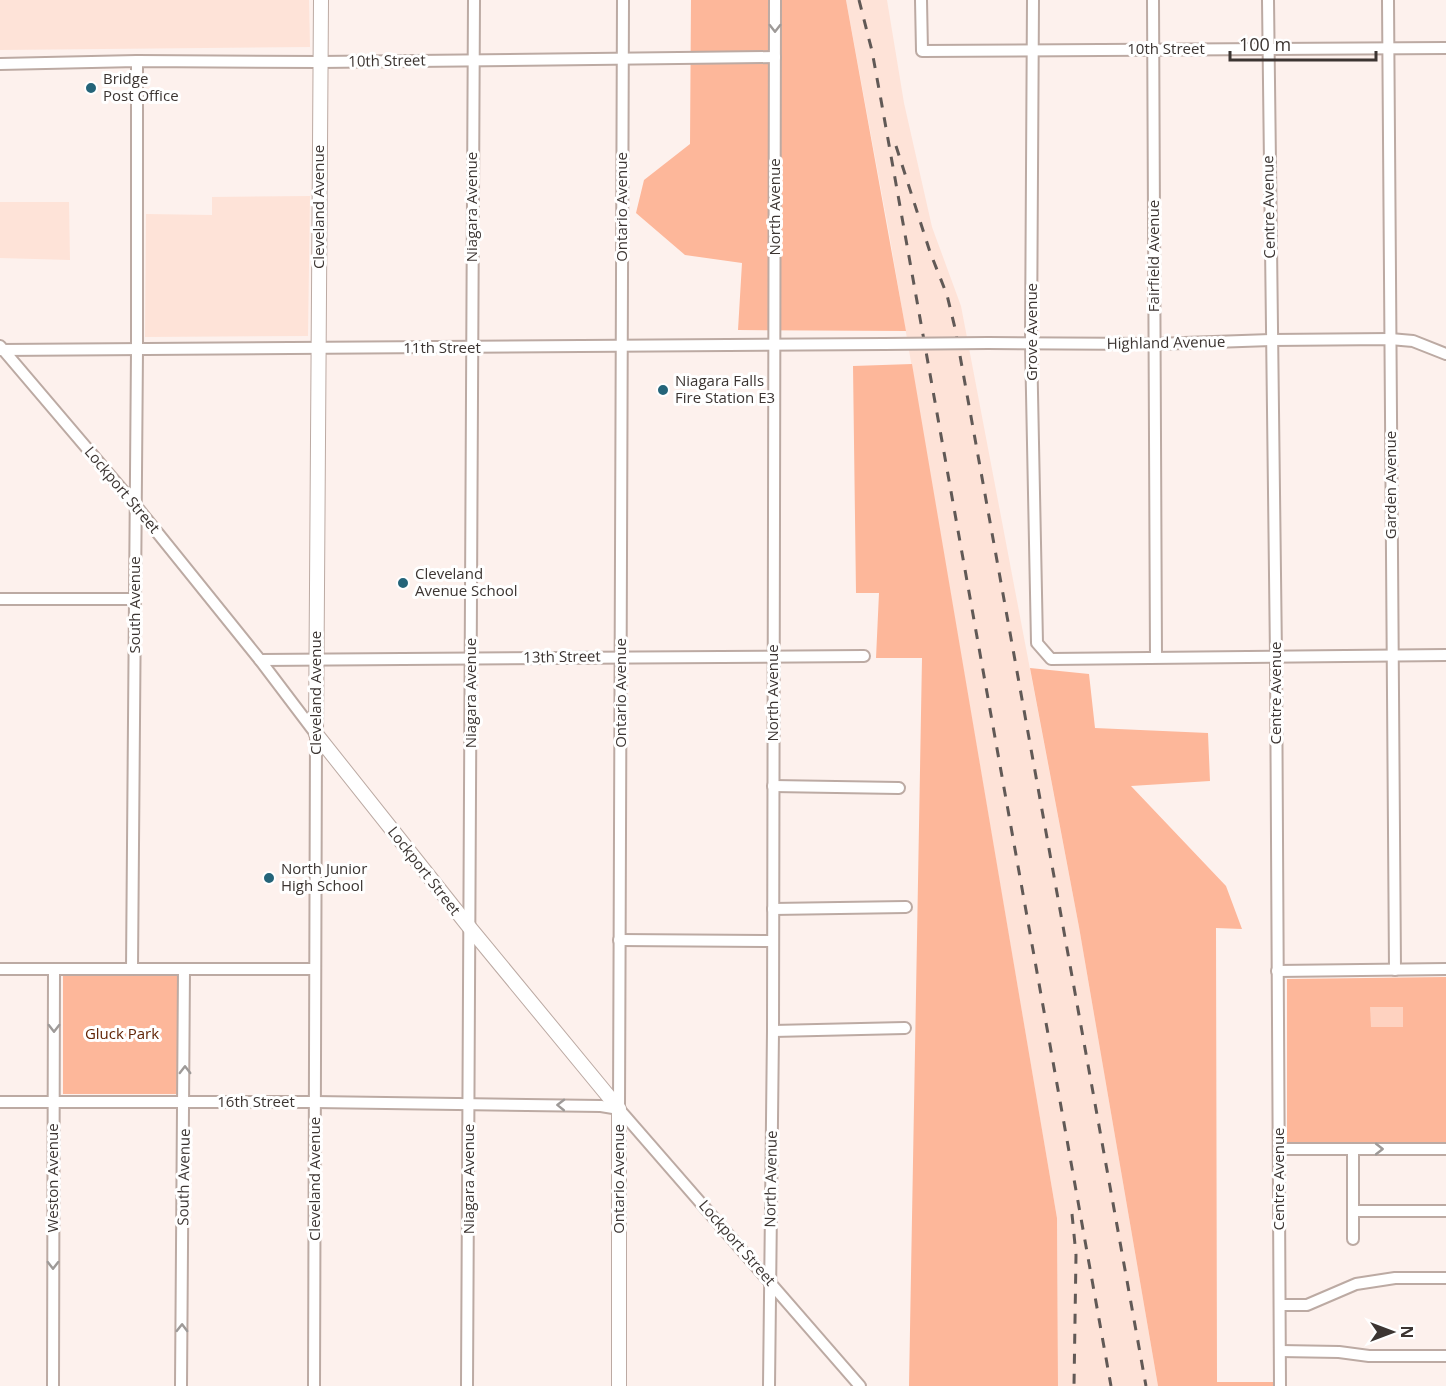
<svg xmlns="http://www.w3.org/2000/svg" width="1446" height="1386" font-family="'Open Sans',sans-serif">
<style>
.built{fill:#fee3d8}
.green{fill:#fdb79a}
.water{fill:#fed2c0}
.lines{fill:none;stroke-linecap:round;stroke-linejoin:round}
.minor-casing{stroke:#bcaaa3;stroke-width:14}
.major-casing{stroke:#bcaaa3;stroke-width:16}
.minor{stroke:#fff;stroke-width:10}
.major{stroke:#fff;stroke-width:14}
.rail{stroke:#615956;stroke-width:3;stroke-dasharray:10 10;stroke-linecap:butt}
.minor-bridge-casing{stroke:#bcaaa3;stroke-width:14;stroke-linecap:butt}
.minor-bridge{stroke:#fff;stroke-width:10}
.oneway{stroke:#9e9a98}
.poi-dot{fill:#246479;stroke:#fff;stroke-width:2}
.labels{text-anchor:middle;stroke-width:6;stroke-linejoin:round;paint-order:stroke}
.street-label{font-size:15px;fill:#3c3532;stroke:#fff}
.poi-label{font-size:15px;fill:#3c3532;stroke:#fff;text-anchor:start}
.park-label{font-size:15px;fill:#612304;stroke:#fff}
</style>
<rect width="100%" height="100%" fill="#fdf1ed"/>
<g class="built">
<path d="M0,0H309L310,47L0,50Z"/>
<path d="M846,0H887L904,103L932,227L961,306L1079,927L1158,1386H1058L1057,1218L889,233Z"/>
<path d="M310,196L308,336L145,337L146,214L212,215V197Z"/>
<path d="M0,202H69L70,260L0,258Z"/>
</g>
<g class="green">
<path d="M691,0H846L906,331L738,330L742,263L685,255L636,213L644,180L690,144Z"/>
<path d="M912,364L1057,1218L1058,1386H909L922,658H876L879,593H856L853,366Z"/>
<path d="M1030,668L1089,674L1095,728L1208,733L1210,781L1131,786L1226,886L1242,929L1216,928L1217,1382H1273V1386H1158L1079,927Z"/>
<rect x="63" y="974" width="118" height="120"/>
<path d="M1446,977V1144L1287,1145V979Z"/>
</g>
<path class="water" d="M1370,1007H1403V1027H1371Z"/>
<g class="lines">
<g class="minor-casing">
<g id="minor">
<path d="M921,0L922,51L1446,48"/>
<path d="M1033,0L1031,343L1037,643L1051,659L1446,655"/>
<path d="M1153,0L1156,657"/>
<path d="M1268,0L1276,656L1280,1386"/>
<path d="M1388,0L1395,970"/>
<path d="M0,64L137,61L320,62L775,57"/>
<path d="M988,343L1155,344L1271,340L1390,339L1413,341L1446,354"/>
<path d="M0,346L136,506L260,660L316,734L314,1386"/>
<path d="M0,350L884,344"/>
<path d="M0,599H135"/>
<path d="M260,660L864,656"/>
<path d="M773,786L899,788"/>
<path d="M773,909L906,907"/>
<path d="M619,940L772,941"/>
<path d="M0,969H315"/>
<path d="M132,969L137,350V61"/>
<path d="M1277,971L1446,969"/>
<path d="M773,1031L905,1028"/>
<path d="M0,1102H315L601,1106L619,1109"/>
<path d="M619,1109L623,0"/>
<path d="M619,1109L860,1386"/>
<path d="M1279,1149H1446"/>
<path d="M1353,1211H1446"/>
<path d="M1353,1239V1149"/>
<path d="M1280,1305H1307L1356,1284L1395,1278H1446"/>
<path d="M1280,1351L1339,1352L1369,1356H1446"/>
<path d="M53,1386L54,969"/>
<path d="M181,1386L184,969"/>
<path d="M467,1386L474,0"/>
<path d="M769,1386L773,1031L775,0"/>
</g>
</g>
<g class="major-casing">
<path id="major" d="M321,0L316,734L470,928L619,1109V1386"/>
</g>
<use href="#minor" class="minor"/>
<use href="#major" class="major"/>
<g class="rail">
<path d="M859,0L872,51L881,100L1111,1386"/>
<path d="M896,146L930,252L947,295L955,328L1146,1386"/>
<path d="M1072,1214L1076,1255L1074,1386"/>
</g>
<g class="minor-bridge-casing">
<path id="minor-bridge" d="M884,344L988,343"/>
</g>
<use href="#minor-bridge" class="minor-bridge"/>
</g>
<defs><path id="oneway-chevron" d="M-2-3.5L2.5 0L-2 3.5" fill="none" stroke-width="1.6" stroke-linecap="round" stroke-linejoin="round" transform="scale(1.5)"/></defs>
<g class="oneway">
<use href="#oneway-chevron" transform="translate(775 28) rotate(90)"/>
<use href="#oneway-chevron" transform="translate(54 1028) rotate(90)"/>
<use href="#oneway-chevron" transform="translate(185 1070) rotate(-90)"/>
<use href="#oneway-chevron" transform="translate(561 1105) rotate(-179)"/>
<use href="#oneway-chevron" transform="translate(1379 1149)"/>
<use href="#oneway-chevron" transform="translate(53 1265) rotate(90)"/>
<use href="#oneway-chevron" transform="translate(182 1328) rotate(-89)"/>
</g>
<g class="poi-dot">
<circle cx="91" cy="88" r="6"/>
<circle cx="663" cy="390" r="6"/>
<circle cx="403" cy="583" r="6"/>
<circle cx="269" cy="878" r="6"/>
</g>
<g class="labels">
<g class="street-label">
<text x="1166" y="54">10th Street</text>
<text transform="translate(387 61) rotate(-1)" y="5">10th Street</text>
<text transform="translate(319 207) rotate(-90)" y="5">Cleveland Avenue</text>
<text transform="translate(472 207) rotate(-90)" y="5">Niagara Avenue</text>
<text transform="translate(622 207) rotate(-90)" y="5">Ontario Avenue</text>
<text transform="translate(775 207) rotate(-90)" y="5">North Avenue</text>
<text transform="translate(1269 207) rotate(-91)" y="5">Centre Avenue</text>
<text transform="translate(1154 256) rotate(-90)" y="5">Fairfield Avenue</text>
<text transform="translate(1032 332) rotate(-90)" y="5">Grove Avenue</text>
<text transform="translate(1166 343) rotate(-1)" y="5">Highland Avenue</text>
<text x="442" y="353">11th Street</text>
<text transform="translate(1391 485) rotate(-90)" y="5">Garden Avenue</text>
<text transform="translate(122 490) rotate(50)" y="5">Lockport Street</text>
<text transform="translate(135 605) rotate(-90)" y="5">South Avenue</text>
<text transform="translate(562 657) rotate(-1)" y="5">13th Street</text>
<text transform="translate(316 693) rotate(-90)" y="5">Cleveland Avenue</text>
<text transform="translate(471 693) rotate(-90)" y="5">Niagara Avenue</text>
<text transform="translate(621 693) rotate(-90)" y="5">Ontario Avenue</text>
<text transform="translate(773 693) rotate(-90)" y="5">North Avenue</text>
<text transform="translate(1276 693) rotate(-90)" y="5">Centre Avenue</text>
<text transform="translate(424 871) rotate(52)" y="5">Lockport Street</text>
<text x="256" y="1107">16th Street</text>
<text transform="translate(184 1177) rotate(-89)" y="5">South Avenue</text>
<text transform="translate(53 1178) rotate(-90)" y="5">Weston Avenue</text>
<text transform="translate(315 1179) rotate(-90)" y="5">Cleveland Avenue</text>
<text transform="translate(469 1179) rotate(-90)" y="5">Niagara Avenue</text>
<text transform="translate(619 1179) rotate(-90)" y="5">Ontario Avenue</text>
<text transform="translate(771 1179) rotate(-89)" y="5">North Avenue</text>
<text transform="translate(1279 1179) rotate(-90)" y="5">Centre Avenue</text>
<text transform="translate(737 1243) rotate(49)" y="5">Lockport Street</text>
</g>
<g class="poi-label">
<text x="103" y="84">Bridge<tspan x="103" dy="17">Post Office</tspan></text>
<text x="675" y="386">Niagara Falls<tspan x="675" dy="17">Fire Station E3</tspan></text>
<text x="415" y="579">Cleveland<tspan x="415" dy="17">Avenue School</tspan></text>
<text x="281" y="874">North Junior<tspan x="281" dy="17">High School</tspan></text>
</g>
<g class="park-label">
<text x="122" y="1039">Gluck Park</text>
</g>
</g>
<g transform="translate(1392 1332) rotate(90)" stroke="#ffffff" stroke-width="4.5" paint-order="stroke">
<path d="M0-4.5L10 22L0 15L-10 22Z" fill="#3c3532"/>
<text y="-9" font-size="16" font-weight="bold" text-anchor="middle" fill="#3c3532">N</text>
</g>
<path d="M1230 51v9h146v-9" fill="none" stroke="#3c3532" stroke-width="3"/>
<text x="1239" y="51" font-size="18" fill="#3c3532" stroke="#ffffff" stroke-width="4.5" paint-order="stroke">100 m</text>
</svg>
